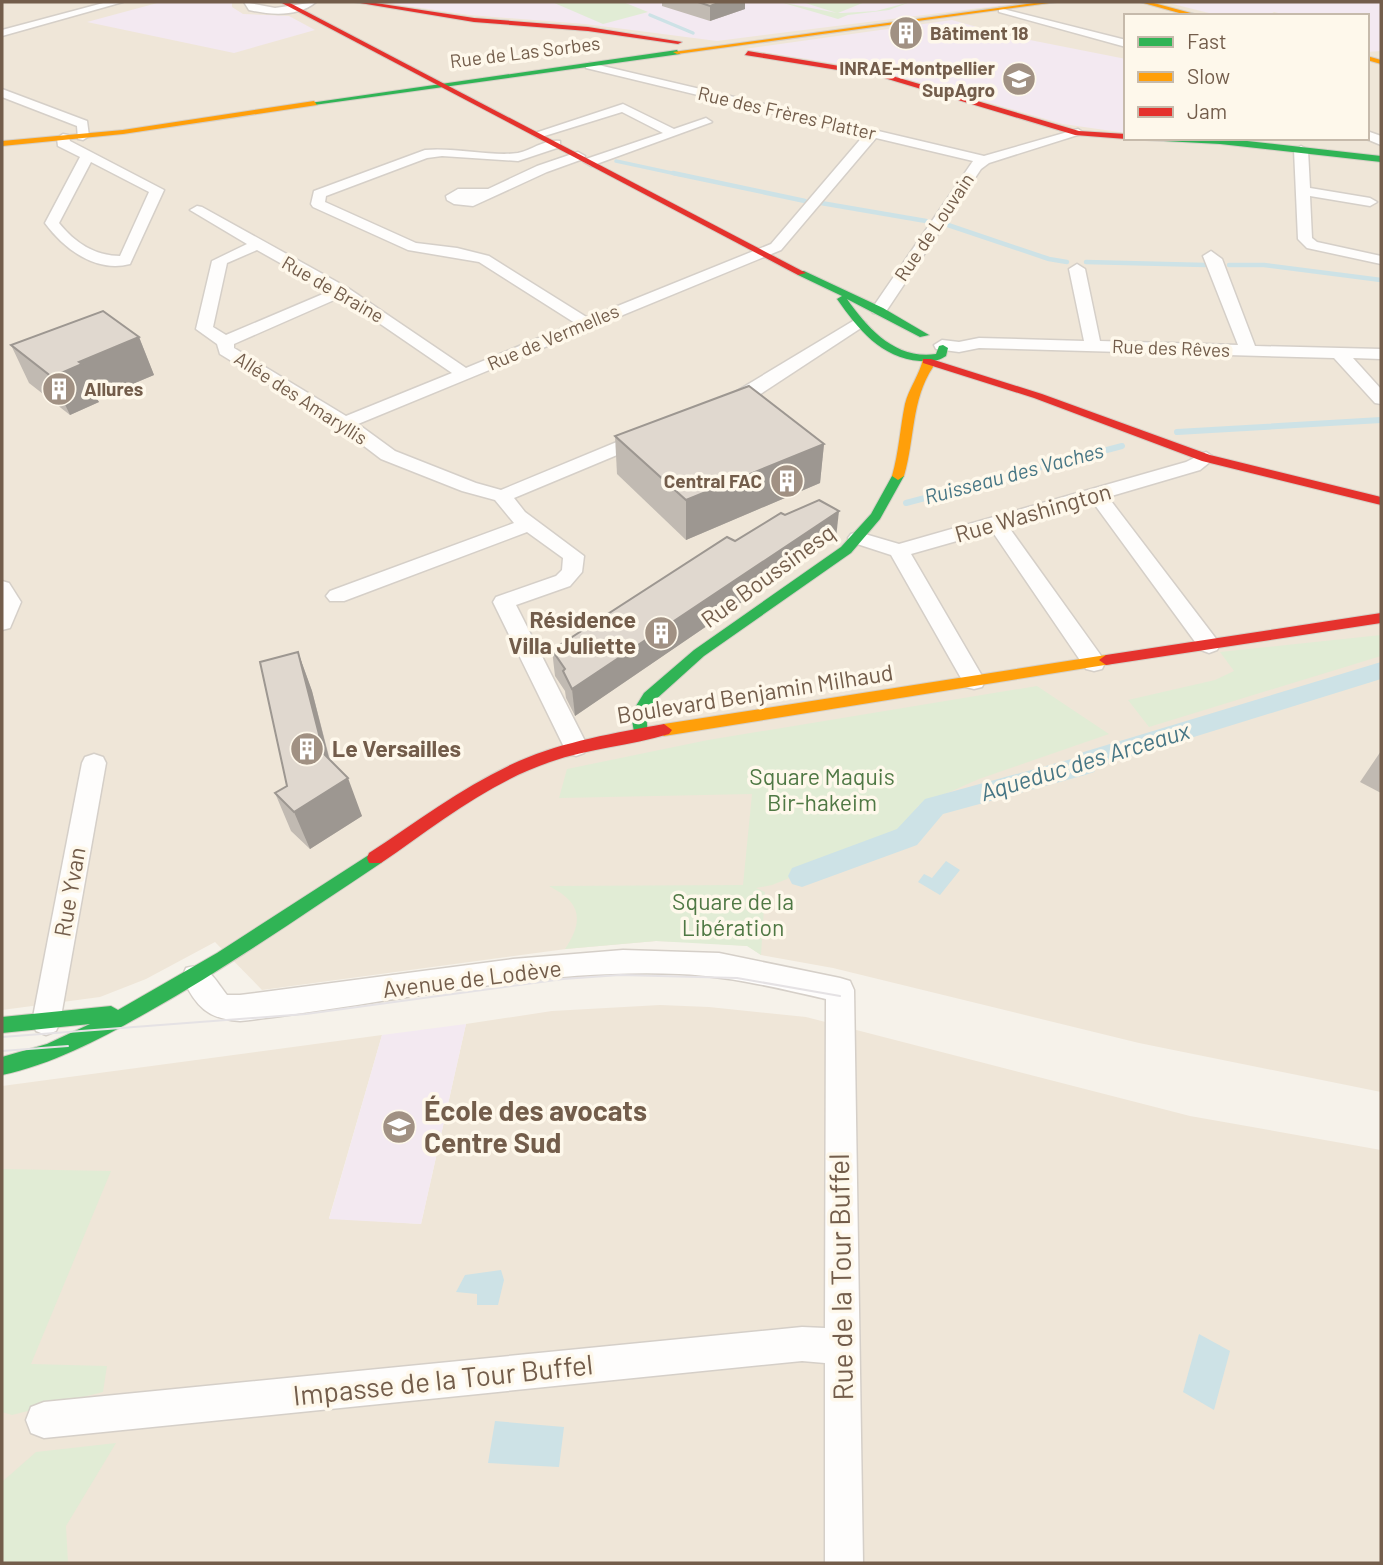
<svg xmlns="http://www.w3.org/2000/svg" width="1383" height="1565" font-family="Barlow,sans-serif">
<style>
.residential{fill:#efe6d8;fill-rule:evenodd}
.education{fill:#f3e9f1}
.green{fill:#e1ecd5}
.water{fill:#cde2e6}
.lines{fill:none;stroke-linecap:round;stroke-linejoin:round}
.stream-far2{stroke:#cde2e6;stroke-width:3.5}
.stream-far1{stroke:#cde2e6;stroke-width:4.5}
.stream{stroke:#cde2e6;stroke-width:6}
.canal{fill:#cde2e6;fill-rule:evenodd}
.street-casing{stroke:#d5cfc8;stroke-width:3}
.fast-casing{stroke:#d5cfc6;stroke-width:2}
.slow-casing{stroke:#d5cfc6;stroke-width:2}
.jam-casing{stroke:#d5cfc6;stroke-width:2}
.street{fill:#fefdfc;fill-rule:evenodd}
.fast{fill:#30b455;fill-rule:evenodd}
.slow{fill:#ff9f0a;fill-rule:evenodd}
.jam{fill:#e5322d;fill-rule:evenodd}
.tram{stroke:#e5e2e4;stroke-width:2}
.wall{fill:#c1bab2}
.shaded-wall{fill:#9d9791}
.building{fill:#e0d8cf;stroke:#9d9791;stroke-width:2}
.labels{text-anchor:middle;stroke-width:7;stroke-linejoin:round;paint-order:stroke}
.far-poi-label{font-size:19px;font-weight:bold;fill:#735d4b;stroke:#fef8eb;text-anchor:start}
.far-street-label{font-size:19px;fill:#735d4b;stroke:#fef8eb}
.far-water-label{font-size:21px;font-style:italic;fill:#477685;stroke:#fef8eb}
.street-label{font-size:23px;fill:#735d4b;stroke:#fef8eb}
.poi-label{font-size:23px;font-weight:bold;fill:#735d4b;stroke:#fef8eb;text-anchor:end}
.park-label{font-size:23px;fill:#4f7844;stroke:#fef8eb}
.water-label{font-size:24px;font-style:italic;fill:#477685;stroke:#fef8eb}
.near-poi-label{font-size:28px;font-weight:bold;fill:#735d4b;stroke:#fef8eb;text-anchor:start}
.near-street-label{font-size:28px;fill:#735d4b;stroke:#fef8eb}
</style>
<rect width="100%" height="100%" fill="#f6f2ea"/>
<g class="residential">
<path d="M2,2H1381V1092L1139,1043L833,968L761,955L748,946L688,942L656,941L566,949L262,990L215,942L146,979L100,997L2,1010ZM1126,16H1367V138H1126Z"/>
<path d="M660,1005L709,1007L806,1017L1190,1116L1381,1150V1563H2V1086L382,1035L329,1218L421,1224L466,1024L552,1011Z"/>
</g>
<g class="education">
<path d="M161,2H232V7L243,14L289,16L315,30L234,53L87,22Z"/>
<path d="M380,2H1027L717,41L585,24L469,15Z"/>
<path d="M1165,2H1381V51L1367,52V16H1291L1274,12L1267,16H1221Z"/>
<path d="M952,20L1005,35L1126,59V133L1063,124L876,70L744,49Z"/>
<path d="M466,1024L421,1224L329,1219L382,1035Z"/>
</g>
<g class="green">
<path d="M552,2H623L648,12L603,24Z"/>
<path d="M780,2L837,13L802,2H865L838,13H842L876,11L910,2L889,10L848,15L838,19Z"/>
<path d="M1381,635V656L1149,727L1128,700L1215,680L1234,671L1220,652Z"/>
<path d="M1037,686L1109,734L979,779L918,806L899,834L772,885L756,888L765,892L761,955L747,946L656,941L565,949C585,919 580,902 549,886L743,885L752,794L559,798L567,769L708,740Z"/>
<path d="M2,1169L111,1171L31,1364L107,1366L103,1392L12,1415L2,1412Z"/>
<path d="M116,1443L66,1526L68,1563H2V1482L36,1452Z"/>
</g>
<g class="water">
<path d="M946,861L960,870L940,895L918,882L924,874L932,878Z"/>
<path d="M501,1270L504,1280L498,1305H477V1294L456,1292L465,1275Z"/>
<path d="M1199,1334L1230,1351L1214,1410L1183,1392Z"/>
<path d="M495,1421L564,1427L559,1467L488,1463Z"/>
</g>
<g class="lines">
<g class="stream-far2">
<path d="M650,15L693,33"/>
<path d="M616,161L681,175"/>
</g>
<g class="stream-far1">
<path d="M673,173L805,201"/>
<path d="M821,203L926,221"/>
<path d="M945,224L1049,259L1067,262"/>
<path d="M1086,262L1205,265"/>
<path d="M1229,265H1264L1381,280"/>
</g>
<g class="stream">
<path d="M1177,432L1381,420"/>
<path d="M906,503L1122,446"/>
</g>
<path class="canal" d="M1381,662V679L1097,767L1094,772L1085,775L943,814L917,845L802,887L792,884L788,876L792,868L897,829L925,799L1075,758L1077,754Z"/>
<g class="street-casing">
<g id="street">
<path d="M107,2H123L2,36V30Z"/>
<path d="M244,2L275,8L316,2C298,17 271,15 249,10Z"/>
<path d="M999,8L1126,40V47L999,12Z"/>
<path d="M590,63L984,156L1078,129L1084,133L989,163L981,169L885,313H873L871,310L973,161L876,138L781,250L358,424L395,451L476,483L501,490L641,432H653L656,436L653,440L514,498L525,512L584,556L582,572L570,586L516,605L588,747L584,753L576,756L568,753L564,747L493,602L496,597L556,576L562,570L563,558L527,532L344,601H330L326,596L330,591L514,523L495,500L462,491L381,459L339,427L220,354L217,344L196,329L212,261L247,244L190,210L197,206L202,207L348,288L466,368L575,323L479,262L408,250L313,207L311,204L314,191L425,150C455,147 493,157 518,153C532,150 545,139 560,141V147L518,161L442,156L427,158L326,196L325,202L416,243L457,248L489,256L588,318L771,244L864,135L586,68V64ZM257,250L330,291L226,335L213,327L227,263ZM341,297L452,373L346,416L234,348V344Z"/>
<path d="M2,89L87,121L89,136L83,140L78,139L77,126L2,97Z"/>
<path d="M623,104L674,129L706,118L712,122L591,166L584,162L586,159L663,133L622,112L538,138L532,134Z"/>
<path d="M1367,131L1381,136V145L1364,138H1367Z"/>
<path d="M63,134L68,135L70,141L164,190L130,264C96,273 64,249 45,223L80,157L58,146L57,138ZM91,162L149,192L120,256C95,256 74,242 59,223Z"/>
<path d="M1301,146L1308,150L1310,188L1370,198L1377,202L1370,206L1310,196L1312,238L1317,242L1381,256V264L1307,248L1298,239L1294,150Z"/>
<path d="M578,152L585,156L583,159L547,172L473,206L454,204L447,200L446,196L458,189H488L537,166Z"/>
<path d="M1211,251L1222,259L1255,346L1381,349V359L1353,358L1381,389V404L1375,403L1334,358L979,348L959,352L936,349L934,345L942,340L959,342L979,338L1084,341L1069,269L1077,264L1085,269L1100,341L1238,345L1203,256Z"/>
<path d="M858,318L866,323L864,326L756,397L726,408L717,403Z"/>
<path d="M1206,452L1215,458L1200,470L1108,497L1217,640L1220,645L1217,650L1209,653L1201,650L1092,501L1008,526L1102,657L1105,663L1102,669L1094,671L1086,669L992,531L911,554L985,681L982,687L974,689L966,687L891,555L851,542L848,538L851,534L858,532L899,544L1186,462Z"/>
<path d="M2,581L9,583L21,602L10,628L2,630Z"/>
<path d="M94,754L103,757L106,763L60,1022L56,1031L46,1035L36,1031L32,1022L82,763L85,757Z"/>
<path d="M623,950L719,953L840,978L850,981L854,990L863,1563H825V1363L802,1361L44,1438L31,1433L26,1420L31,1407L44,1402L802,1327L825,1328L826,999C778,988 729,976 679,974C532,968 386,1005 240,1021C208,1019 196,1007 182,977L186,968C207,961 215,980 227,995H240L513,959Z"/>
</g>
</g>
<g class="fast-casing">
<g id="fast">
<path d="M677,50L680,54L314,105L310,103Z"/>
<path d="M1141,138H1220L1381,156V162L1220,144L1145,140Z"/>
<path d="M798,271H804L883,308L929,335L920,337L847,299C868,329 896,360 936,354L939,346L943,345L948,348L946,356C939,361 929,362 920,361C881,358 858,329 837,299L842,296L798,275Z"/>
<path d="M898,472L904,476L880,519L851,553L704,656L654,701L646,714L648,734L645,738H635L631,714L644,693L694,650L841,547L871,514L892,476Z"/>
<path d="M375,851L381,853L383,858L381,863C304,914 228,967 148,1012C102,1038 54,1064 2,1075V1057L47,1044L90,1024L2,1033V1017L111,1006L118,1010L217,953Z"/>
</g>
</g>
<g class="slow-casing">
<g id="slow">
<path d="M1041,2H1057L677,54L673,52Z"/>
<path d="M1140,2H1150L1202,16H1190Z"/>
<path d="M1367,56L1381,60V64L1367,60Z"/>
<path d="M314,101L317,105L123,134L2,146V141L123,130Z"/>
<path d="M923,359H931L933,367C911,400 915,439 904,476L898,480L892,476C899,452 900,428 905,404C909,388 920,374 923,359Z"/>
<path d="M1106,655L1111,656L1113,660L1111,664L664,736L656,730L664,724Z"/>
</g>
</g>
<g class="jam-casing">
<g id="jam">
<path d="M280,2H288L806,273L798,275Z"/>
<path d="M354,2H369L474,18L588,27L682,42L678,44L588,31L474,22Z"/>
<path d="M748,51L882,73L1079,131L1126,134V138H1129L1126,139L1075,135L881,77L745,55Z"/>
<path d="M923,359H931L1042,394L1210,455L1381,497V505L1202,461L1034,398L923,363Z"/>
<path d="M1381,613V623L1106,665L1099,660L1106,655Z"/>
<path d="M664,724L672,730L669,734C630,746 589,748 550,762C488,783 435,826 381,863H369L367,858L369,853C418,821 465,785 519,761C565,741 615,733 664,724Z"/>
</g>
</g>
<use href="#street" class="street"/>
<use href="#fast" class="fast"/>
<use href="#slow" class="slow"/>
<use href="#jam" class="jam"/>
<g class="tram">
<path d="M2,1037L306,1014L563,979L620,975L737,978L840,996"/>
<path d="M2,1051L68,1046"/>
</g>
</g>
<g class="wall">
<path d="M662,2H745V9L710,21L662,6Z"/>
<path d="M139,337L154,375L97,399L99,402L70,415L29,383L11,345Z"/>
<path d="M615,436L824,444L820,483L686,540L617,474Z"/>
<path d="M836,538L575,716L566,698L565,691L555,676L552,650Z"/>
<path d="M298,652L312,691L330,760L362,816L310,849L291,831L275,793L287,786Z"/>
<path d="M1381,751V793L1360,782Z"/>
</g>
<g class="shaded-wall">
<path d="M721,2H745V9L710,21V6Z"/>
<path d="M139,337L154,375L97,399L99,402L70,415L52,377L79,362Z"/>
<path d="M824,444L820,483L686,540V500Z"/>
<path d="M839,511L836,538L575,716L572,689Z"/>
<path d="M298,652L312,691L336,786L348,778L362,816L310,849L294,812L324,754Z"/>
</g>
<g class="building">
<path d="M698,2H721L710,6Z"/>
<path d="M103,311L139,337L79,362L82,364L52,377L11,345Z"/>
<path d="M749,386L824,444L686,500L615,436Z"/>
<path d="M819,500L839,511L572,689L563,671L565,669L552,650L727,537L735,541L781,513L785,515Z"/>
<path d="M298,652L324,754L348,778L294,812L275,793L287,786L260,662Z"/>
</g>
<defs>
<g id="building-disc" transform="scale(1.75)"><circle r="9.5" fill="#a19183" stroke="#fef8eb"/><path d="M-4-6H4V6H1V3H-1V6H-4ZM-2.5-4.3h1.7v1.8h-1.7ZM.8-4.3h1.7v1.8H.8ZM-2.5-1h1.7V.8h-1.7ZM.8-1h1.7V.8H.8Z" fill="#fff"/></g>
<g id="university-disc" transform="scale(1.75)"><circle r="9.5" fill="#a19183" stroke="#fef8eb"/><path d="M0-5L7-2L0 1L-7-2ZM-4 1L0 2.5L4 1V4Q0 6-4 4Z" fill="#fff"/></g>
</defs>
<g fill-rule="evenodd">
<use href="#building-disc" x="906" y="33"/>
<use href="#university-disc" x="1019" y="79"/>
<use href="#building-disc" x="59" y="389"/>
<use href="#building-disc" x="787" y="481"/>
<use href="#building-disc" x="661" y="633"/>
<use href="#building-disc" x="307" y="749"/>
<use href="#university-disc" x="399" y="1127"/>
</g>
<g class="labels">
<g class="far-poi-label">
<text x="930" y="40">Bâtiment 18</text>
<text x="995" y="75" text-anchor="end">INRAE-Montpellier<tspan x="995" dy="22">SupAgro</tspan></text>
<text x="84" y="396">Allures</text>
<text x="762" y="488" text-anchor="end">Central FAC</text>
</g>
<g class="far-street-label">
<text transform="translate(525 52) rotate(-7)" y="7">Rue de Las Sorbes</text>
<text transform="translate(787 113) rotate(13)" y="7">Rue des Frères Platter</text>
<text transform="translate(934 227) rotate(-56)" y="7">Rue de Louvain</text>
<text transform="translate(333 289) rotate(30)" y="7">Rue de Braine</text>
<text transform="translate(553 337) rotate(-23)" y="7">Rue de Vermelles</text>
<text transform="translate(1171 348) rotate(2)" y="7">Rue des Rêves</text>
<text transform="translate(301 398) rotate(33)" y="7">Allée des Amaryllis</text>
</g>
<g class="far-water-label">
<text transform="translate(1014 474) rotate(-15)" y="7">Ruisseau des Vaches</text>
</g>
<g class="street-label">
<text transform="translate(1033 513) rotate(-16)" y="8">Rue Washington</text>
<text transform="translate(768 576) rotate(-36)" y="8">Rue Boussinesq</text>
<text transform="translate(755 694) rotate(-9)" y="8">Boulevard Benjamin Milhaud</text>
<text transform="translate(70 892) rotate(-80)" y="8">Rue Yvan</text>
<text transform="translate(472 979) rotate(-7)" y="8">Avenue de Lodève</text>
</g>
<g class="poi-label">
<text x="636" y="628">Résidence<tspan x="636" dy="26">Villa Juliette</tspan></text>
<text x="332" y="757" text-anchor="start">Le Versailles</text>
</g>
<g class="park-label">
<text x="822" y="785">Square Maquis<tspan x="822" dy="26">Bir-hakeim</tspan></text>
<text x="733" y="910">Square de la<tspan x="733" dy="26">Libération</tspan></text>
</g>
<g class="water-label">
<text transform="translate(1085 762) rotate(-17)" y="8">Aqueduc des Arceaux</text>
</g>
<g class="near-poi-label">
<text x="424" y="1121">École des avocats<tspan x="424" dy="32">Centre Sud</tspan></text>
</g>
<g class="near-street-label">
<text transform="translate(841 1277) rotate(-91)" y="10">Rue de la Tour Buffel</text>
<text transform="translate(443 1380) rotate(-6)" y="10">Impasse de la Tour Buffel</text>
</g>
</g>
<rect width="1383" height="1565" fill="none" stroke="#735d4b" stroke-width="7"/>
<rect x="1124" y="14" width="245" height="126" fill="#fef8eb" stroke="#c6baab" stroke-width="2"/>
<rect x="1138" y="37" width="35" height="10" fill="#30b455" stroke="#c6baab" stroke-width="2"/>
<text x="1187" y="49" font-size="21" fill="#735d4b">Fast</text>
<rect x="1138" y="72" width="35" height="10" fill="#ff9f0a" stroke="#c6baab" stroke-width="2"/>
<text x="1187" y="84" font-size="21" fill="#735d4b">Slow</text>
<rect x="1138" y="107" width="35" height="10" fill="#e5322d" stroke="#c6baab" stroke-width="2"/>
<text x="1187" y="119" font-size="21" fill="#735d4b">Jam</text>
</svg>
